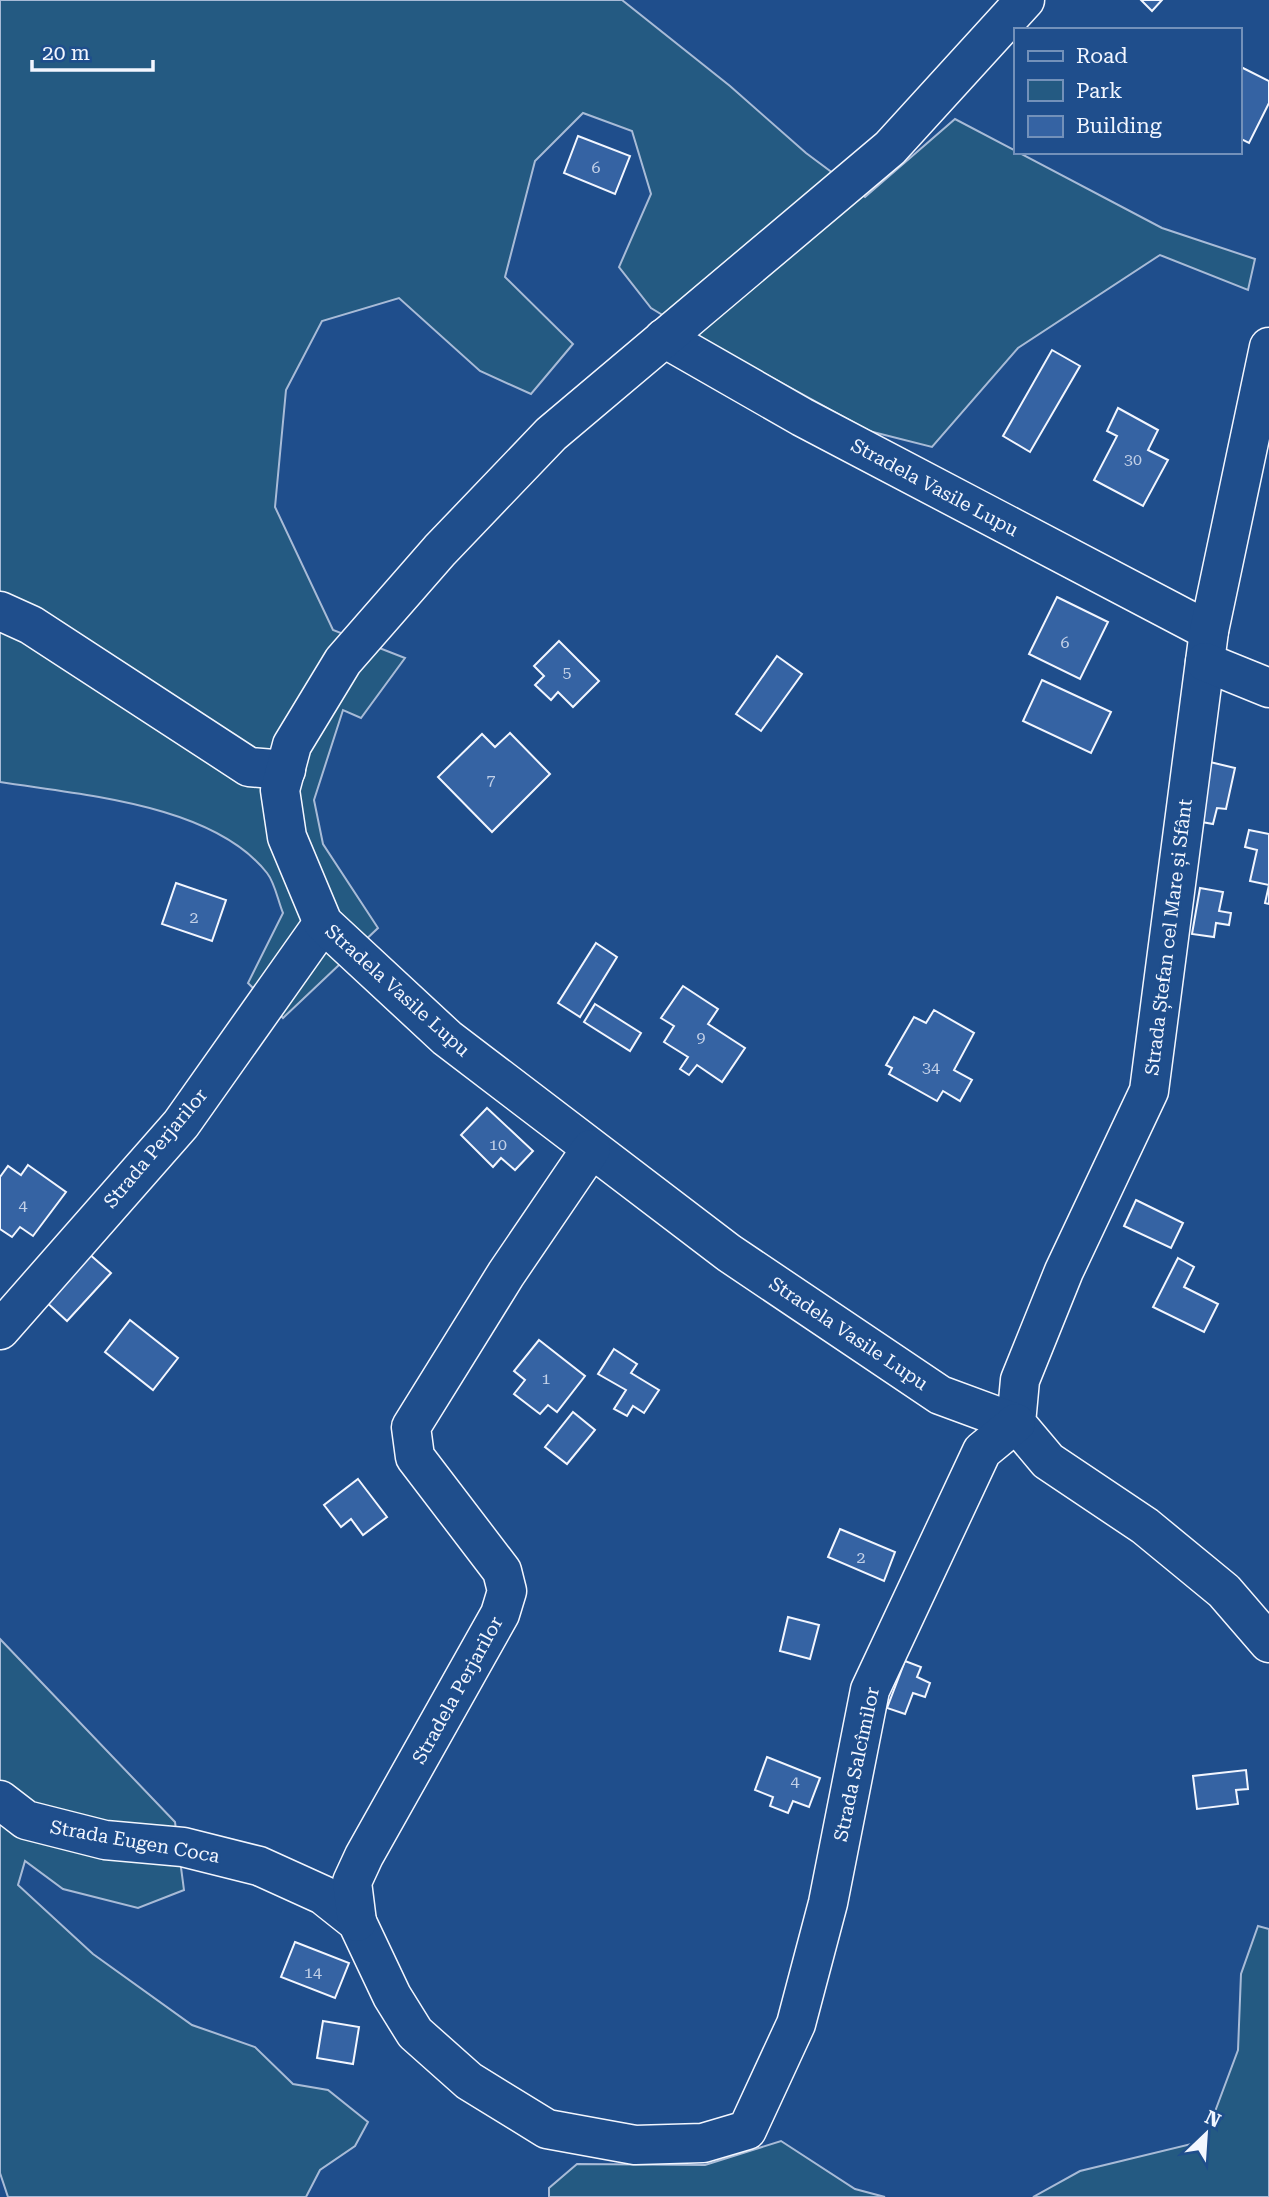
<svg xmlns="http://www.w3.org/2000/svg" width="1269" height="2197" font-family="'Roboto Serif',serif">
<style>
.green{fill:#245a82;stroke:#a8bbd7;stroke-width:2}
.building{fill:#3563a3;stroke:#f2f6ff;stroke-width:2}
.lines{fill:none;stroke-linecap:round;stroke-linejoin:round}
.minor-casing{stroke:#f2f6ff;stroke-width:41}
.minor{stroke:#1f4e8c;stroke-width:38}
.labels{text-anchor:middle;stroke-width:5;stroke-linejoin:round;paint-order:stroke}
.number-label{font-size:16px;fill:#c3d1e8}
.street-label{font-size:19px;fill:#f2f6ff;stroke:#1f4e8c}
</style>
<rect width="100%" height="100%" fill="#1f4e8c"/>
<g class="green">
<path d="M0,0H622L730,86L806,153L865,197L955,119L1162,228L1255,259L1248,290L1160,255L1018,348L932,447L869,431L707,342L651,308L619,267L651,194L632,131L583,113L535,161L505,277L573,344L531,394L480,371L399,298L322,321L286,390L275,507L333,630L405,658L361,718L343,710L314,800L323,844L378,928L283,1018L248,983L283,913C278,901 275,883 267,873C213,804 81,795 0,782Z"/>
<path d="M0,1639L175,1822L184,1890L138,1908L63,1889L25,1861L18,1885L93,1954L192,2025L255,2047L293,2084L328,2090L368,2122L355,2146L320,2170L306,2197H8L0,2173Z"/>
<path d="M1258,1926L1269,1929V2197H1033L1080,2171L1204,2141L1238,2050L1241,1974Z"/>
<path d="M781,2141L855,2189L885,2197H549V2188L577,2164L705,2165Z"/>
</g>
<g class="building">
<path d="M1141,0H1162L1152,11Z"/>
<path d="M1239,66L1269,81V103L1249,143L1239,138Z"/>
<path d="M578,136L630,156L615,194L564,173Z"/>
<path d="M1052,350L1080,366L1030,452L1003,436Z"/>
<path d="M1118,408L1158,430L1148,450L1168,460L1143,506L1094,480L1117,436L1107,431Z"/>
<path d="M1057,597L1108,622L1080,679L1029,654Z"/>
<path d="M559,641L599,681L573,707L558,692L551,700L535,685L544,676L534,666Z"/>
<path d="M777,656L802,674L761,731L736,714Z"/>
<path d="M1042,680L1111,712L1091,753L1023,721Z"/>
<path d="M510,733L550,774L492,832L438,777L482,734L495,747Z"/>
<path d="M1210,762L1235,768L1226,809L1217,808L1213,824L1196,821Z"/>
<path d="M1249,830L1269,834V904L1265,903L1269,885L1250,881L1257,850L1245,847Z"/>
<path d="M176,883L226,900L212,941L162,924Z"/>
<path d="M1200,888L1223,892L1219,911L1231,913L1229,925L1216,923L1214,937L1192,934Z"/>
<path d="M596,943L617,957L580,1017L558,1003Z"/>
<path d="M683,986L718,1009L708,1024L745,1048L722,1082L697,1065L689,1075L680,1069L688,1057L664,1042L674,1026L661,1018Z"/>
<path d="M595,1004L641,1033L630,1051L584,1022Z"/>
<path d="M934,1010L974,1033L954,1070L972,1080L960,1101L943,1091L937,1101L889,1074L892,1068L886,1065L914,1017L926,1023Z"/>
<path d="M487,1108L533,1151L515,1170L501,1158L493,1167L461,1135Z"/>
<path d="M28,1165L66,1192L33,1236L20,1227L12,1237L0,1229V1177L8,1166L21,1175Z"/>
<path d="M1136,1200L1183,1223L1171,1248L1124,1226Z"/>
<path d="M88,1253L111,1273L67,1321L44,1300Z"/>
<path d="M1178,1258L1194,1267L1184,1287L1218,1304L1204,1332L1153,1307Z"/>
<path d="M130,1320L178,1358L153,1390L105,1352Z"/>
<path d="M539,1340L585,1376L557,1412L548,1405L540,1414L514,1394L525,1380L514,1371Z"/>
<path d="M614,1349L637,1364L631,1373L659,1390L644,1413L633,1406L627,1416L614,1409L626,1390L598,1374Z"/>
<path d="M573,1412L595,1430L567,1464L545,1447Z"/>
<path d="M358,1479L387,1517L363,1535L351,1519L341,1527L324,1505Z"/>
<path d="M840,1529L895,1552L884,1581L828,1557Z"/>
<path d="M788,1617L819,1625L810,1659L780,1651Z"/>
<path d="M905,1661L921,1667L917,1677L930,1683L925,1697L913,1693L905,1714L887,1708Z"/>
<path d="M767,1757L820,1778L809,1807L793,1801L788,1813L770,1806L773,1797L755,1790Z"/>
<path d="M1246,1770L1248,1789L1236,1790L1238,1804L1197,1809L1193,1776Z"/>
<path d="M295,1942L349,1963L335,1998L281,1977Z"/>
<path d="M323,2021L359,2027L353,2064L317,2058Z"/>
</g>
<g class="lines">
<g class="minor-casing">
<g id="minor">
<path d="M664,338L802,417L1209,631"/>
<path d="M1269,347L1209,631L1149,1091L1064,1271L1020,1380L1016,1423L1048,1461L1145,1526L1224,1591L1269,1643"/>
<path d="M0,611L31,625L249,767L286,770"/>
<path d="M1205,662L1269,688"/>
<path d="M0,1330L181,1124L323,923"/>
<path d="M1016,1423L940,1395L729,1253L447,1038L323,923L287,837L280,790L292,745L343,661L440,550L551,434L890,148L1025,0"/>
<path d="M0,1800L26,1820L105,1840L183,1847L259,1866L323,1895L357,1922L392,1996L415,2033L469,2081L547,2129L635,2145L703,2143L747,2130L796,2024L828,1903L870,1690L982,1451L1016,1423"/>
<path d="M357,1922L352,1882L364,1856L500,1614L507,1591L502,1571L415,1457L411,1427L506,1274L591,1149"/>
</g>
</g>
<use href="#minor" class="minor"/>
</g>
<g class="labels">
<g class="number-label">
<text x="596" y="173">6</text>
<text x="1133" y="465">30</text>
<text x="1065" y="648">6</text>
<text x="567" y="678">5</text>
<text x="491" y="785">7</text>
<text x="194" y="923">2</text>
<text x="701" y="1043">9</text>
<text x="931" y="1073">34</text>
<text x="498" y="1150">10</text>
<text x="23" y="1211">4</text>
<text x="546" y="1384">1</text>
<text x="861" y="1563">2</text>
<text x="795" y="1787">4</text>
<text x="313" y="1978">14</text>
</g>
<g class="street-label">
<text transform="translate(935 487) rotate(28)" y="7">Stradela Vasile Lupu</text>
<text transform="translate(1168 937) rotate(-83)" y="7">Strada Ștefan cel Mare și Sfânt</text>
<text transform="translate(398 990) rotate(42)" y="7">Stradela Vasile Lupu</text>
<text transform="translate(155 1148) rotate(-50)" y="7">Strada Perjarilor</text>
<text transform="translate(849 1333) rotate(34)" y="7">Stradela Vasile Lupu</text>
<text transform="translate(457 1690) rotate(-61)" y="7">Stradela Perjarilor</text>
<text transform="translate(856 1764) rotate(-78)" y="7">Strada Salcîmilor</text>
<text transform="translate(135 1841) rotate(10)" y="7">Strada Eugen Coca</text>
</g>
</g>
<rect x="1014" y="28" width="228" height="126" fill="#1f4e8c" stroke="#7391ba" stroke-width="2"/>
<rect x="1028" y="51" width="35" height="10" fill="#1f4e8c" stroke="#7391ba" stroke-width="2"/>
<text x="1076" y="63" font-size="21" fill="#f2f6ff">Road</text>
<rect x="1028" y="80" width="35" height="21" fill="#245a82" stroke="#7391ba" stroke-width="2"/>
<text x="1076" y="98" font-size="21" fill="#f2f6ff">Park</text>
<rect x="1028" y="116" width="35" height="21" fill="#3563a3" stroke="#7391ba" stroke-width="2"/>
<text x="1076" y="133" font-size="21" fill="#f2f6ff">Building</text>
<g transform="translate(1206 2134) rotate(25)" stroke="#1f4e8c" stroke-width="5" paint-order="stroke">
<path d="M0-5L12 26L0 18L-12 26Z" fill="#f2f6ff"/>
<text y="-10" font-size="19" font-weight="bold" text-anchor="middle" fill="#f2f6ff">N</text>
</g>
<path d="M32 60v10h121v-10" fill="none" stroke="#f2f6ff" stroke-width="3.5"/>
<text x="42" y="60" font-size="21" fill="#f2f6ff" stroke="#1f4e8c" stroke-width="5" paint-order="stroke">20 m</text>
</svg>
